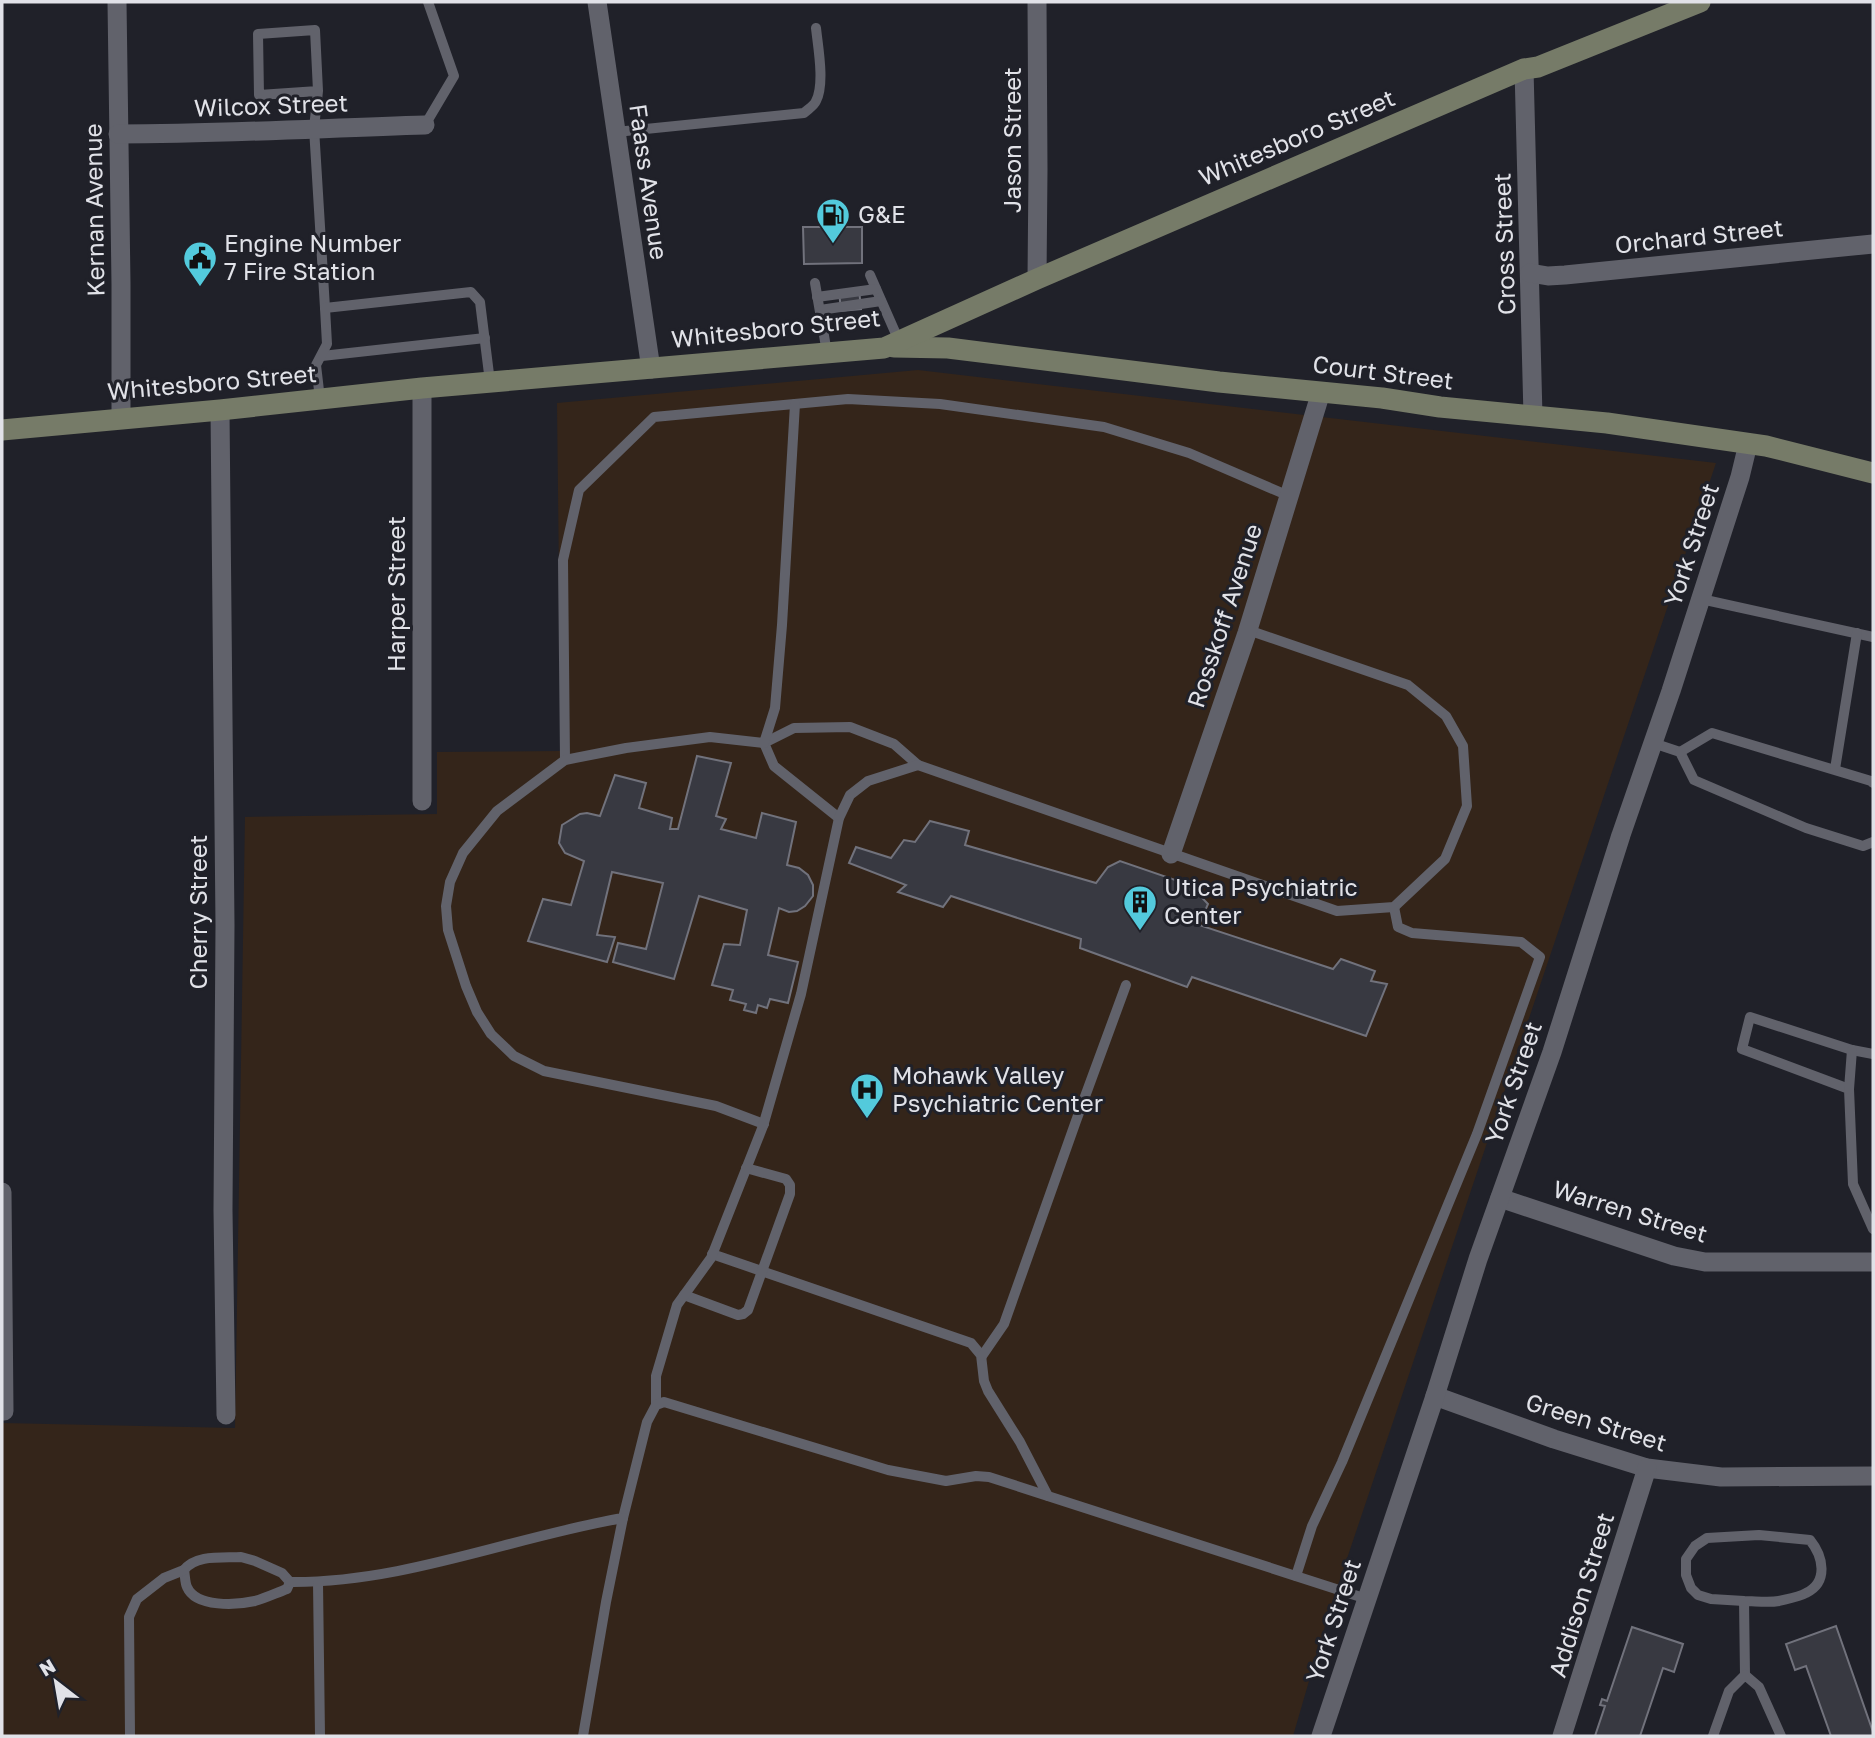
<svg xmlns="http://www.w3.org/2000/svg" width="1875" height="1738" font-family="'Golos Text',sans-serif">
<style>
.medical{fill:#34251a}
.building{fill:#383941;stroke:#71727c;stroke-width:2}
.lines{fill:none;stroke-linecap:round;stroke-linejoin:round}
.lane{stroke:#61626b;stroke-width:10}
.street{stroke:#61626b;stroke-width:19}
.secondary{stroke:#767b68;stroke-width:21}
.labels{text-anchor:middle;stroke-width:6;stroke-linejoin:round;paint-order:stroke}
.street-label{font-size:24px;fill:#e1e2e8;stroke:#202129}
.poi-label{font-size:24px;fill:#e1e2e8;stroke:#202129;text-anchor:start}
</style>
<rect width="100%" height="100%" fill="#202129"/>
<path class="medical" d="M918,370L1716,463L1330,1609L1293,1736H2V1423L235,1428L245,817L437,814V752L561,751L557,403Z"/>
<g class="building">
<path d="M803,227H862V263L804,264Z"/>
<path d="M859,289L861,309L841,311L839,291Z"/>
<path d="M697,756L731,763L716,816L726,819L721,829L756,838L762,813L796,822L787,865L799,868L808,875L813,885V896L805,906L797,911L789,912L779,908L768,955L798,962L788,1003L770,999L767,1008L758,1005L756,1013L744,1010L746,1004L730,1000L733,990L712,985L724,944L740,945L747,910L699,896L674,979L613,962L618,943L646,949L663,883L612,872L597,935L615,937L607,962L528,941L543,899L571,905L584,861L565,853L559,843L562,825L580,814L587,813L600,816L615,775L646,783L639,808L672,818L670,829H678Z"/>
<path d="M930,821L969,831L965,845L1096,883L1108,867L1120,861L1190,885L1208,904L1199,925L1333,969L1341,959L1375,971L1371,981L1387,984L1366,1036L1192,977L1187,987L1080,948L1081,939L951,896L943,907L898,892L906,885L849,863L856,847L891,858L904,840L915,842Z"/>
<path d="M1836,1626L1873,1732V1736H1831L1806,1666L1795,1670L1786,1644Z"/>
<path d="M1632,1627L1683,1644L1674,1672L1663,1668L1640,1736H1595L1605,1706L1600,1705L1602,1699L1607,1701Z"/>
</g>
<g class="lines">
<g class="lane">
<path d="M318,91L259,95L258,34L315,30L318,91L314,128L325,308"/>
<path d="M425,125L454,76L428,2"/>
<path d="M616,132L804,113C808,109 814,106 816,101C825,84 818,47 816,28"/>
<path d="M870,275L899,341"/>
<path d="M815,283L827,353"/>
<path d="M817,297L876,289"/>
<path d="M820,310L881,301"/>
<path d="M322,356L485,338"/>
<path d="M320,399L316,365L327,344L325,308L471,292L480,302L490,382"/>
<path d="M1701,599L1873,637"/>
<path d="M1653,743L1680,752L1694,780L1806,828L1863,846L1873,842"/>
<path d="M1680,752L1712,733L1871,781L1873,783"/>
<path d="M565,760L563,560L579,490L654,417L848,399L940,404L1104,427L1189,453L1289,496"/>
<path d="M1835,769L1857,633"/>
<path d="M839,818L774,766L764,743L794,728L850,727L894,744L918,765"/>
<path d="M1873,1054L1852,1050L1750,1017L1742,1049L1849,1089L1853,1184L1873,1229"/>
<path d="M1849,1089L1852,1050"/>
<path d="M764,1124L716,1106L544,1071L514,1056L491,1034L477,1012L466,986L448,930L446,906L450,882L463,853L497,811L565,760L626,748L710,737L764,743L775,708L782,625L795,404"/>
<path d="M712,1254L971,1343L981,1355L984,1381L988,1391L1020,1442L1048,1496"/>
<path d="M684,1295L738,1315L743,1314L748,1310L790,1194V1185L786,1179L746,1168"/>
<path d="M982,1356L1004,1324L1076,1121L1126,985"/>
<path d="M656,1405V1376L677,1305L711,1258L763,1126L801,994L839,818L850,795L868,781L918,765L1337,911L1394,907L1445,859L1467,806L1463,746L1446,716L1408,685L1248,630"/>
<path d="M241,1557L255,1561L282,1573L290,1582L287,1589C276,1593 266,1598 255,1601C237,1605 196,1608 187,1587C185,1583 185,1575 184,1570C196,1554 223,1558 241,1557Z"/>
<path d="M1296,1576L1312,1526L1342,1462L1477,1134L1540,957L1521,942L1412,933L1398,927L1394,907"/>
<path d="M290,1582C404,1583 512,1537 623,1518L647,1422L656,1405L664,1402L888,1470L946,1481L976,1476L989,1477L1367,1599"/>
<path d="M318,1583L320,1736"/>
<path d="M1744,1601C1755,1601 1768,1603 1779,1601C1787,1599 1799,1597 1806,1593C1829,1582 1823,1556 1810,1540L1759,1535L1707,1538L1695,1546L1686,1559V1575L1691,1588L1698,1595L1711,1599L1744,1601L1745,1675"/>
<path d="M130,1736L129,1617L137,1599L164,1578L184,1570"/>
<path d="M583,1736L606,1602L623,1518"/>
<path d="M1713,1736L1729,1691L1745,1675L1759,1687L1781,1736"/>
</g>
<g class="street">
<path d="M117,2L121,284V418"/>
<path d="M597,2L651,369"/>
<path d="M1524,69L1533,416"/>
<path d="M118,134C221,134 323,128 425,125"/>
<path d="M1530,273L1548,276L1565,275L1873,244"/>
<path d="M1037,279L1038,170L1037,2"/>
<path d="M220,410L225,925L223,1210L226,1415"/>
<path d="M422,801V388"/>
<path d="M1171,854L1247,633L1321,392"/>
<path d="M2,1192L4,1411"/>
<path d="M1500,1198L1674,1256L1705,1262H1873"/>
<path d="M1435,1396L1554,1439L1647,1468L1721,1477L1873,1476"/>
<path d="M1321,1736L1435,1396L1478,1259L1552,1052L1621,835L1671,691L1740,477L1748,444"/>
<path d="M1562,1736L1647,1468"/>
</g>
<g class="secondary">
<path d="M894,347L948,348L1219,382L1382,398L1440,407L1607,423L1766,446L1873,473"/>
<path d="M2,430L220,410L422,388L884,348L1037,279L1524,69L1538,67L1700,2"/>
</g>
</g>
<defs>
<g id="fuel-pin" transform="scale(1.75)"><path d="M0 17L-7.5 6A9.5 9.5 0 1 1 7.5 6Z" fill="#53cadc" stroke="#202129"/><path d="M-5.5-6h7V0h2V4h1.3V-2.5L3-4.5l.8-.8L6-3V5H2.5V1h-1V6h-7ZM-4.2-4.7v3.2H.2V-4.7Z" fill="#111"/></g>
<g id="civic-pin" transform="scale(1.75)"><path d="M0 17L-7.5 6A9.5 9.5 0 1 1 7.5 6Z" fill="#53cadc" stroke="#202129"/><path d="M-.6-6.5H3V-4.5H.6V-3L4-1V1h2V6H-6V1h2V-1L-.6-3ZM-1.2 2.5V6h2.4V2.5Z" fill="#111"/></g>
<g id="building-pin" transform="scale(1.75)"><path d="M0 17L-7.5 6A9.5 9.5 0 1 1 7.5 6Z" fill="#53cadc" stroke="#202129"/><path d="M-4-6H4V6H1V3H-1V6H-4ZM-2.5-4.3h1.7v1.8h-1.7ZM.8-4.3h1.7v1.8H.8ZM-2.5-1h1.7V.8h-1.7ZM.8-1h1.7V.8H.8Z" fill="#111"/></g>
<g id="hospital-pin" transform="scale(1.75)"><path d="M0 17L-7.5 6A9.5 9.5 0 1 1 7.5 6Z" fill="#53cadc" stroke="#202129"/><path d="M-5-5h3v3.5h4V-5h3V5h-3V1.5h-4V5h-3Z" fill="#111"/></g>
</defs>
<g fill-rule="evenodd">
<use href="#fuel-pin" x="833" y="215"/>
<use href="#civic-pin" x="200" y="258"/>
<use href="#building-pin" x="1140" y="902"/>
<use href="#hospital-pin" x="867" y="1090"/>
</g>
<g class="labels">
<g class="street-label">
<text transform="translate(271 106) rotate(-2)" y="8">Wilcox Street</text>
<text transform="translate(1297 138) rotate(-23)" y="8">Whitesboro Street</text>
<text transform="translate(1013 140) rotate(-90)" y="8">Jason Street</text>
<text transform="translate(648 182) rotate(82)" y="8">Faass Avenue</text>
<text transform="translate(95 210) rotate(-91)" y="8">Kernan Avenue</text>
<text transform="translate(1699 237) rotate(-6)" y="8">Orchard Street</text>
<text transform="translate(1505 244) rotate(-92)" y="8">Cross Street</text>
<text transform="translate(776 329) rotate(-6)" y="8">Whitesboro Street</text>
<text transform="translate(1383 373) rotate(7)" y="8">Court Street</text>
<text transform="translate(212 383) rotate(-5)" y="8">Whitesboro Street</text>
<text transform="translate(1692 545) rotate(-72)" y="8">York Street</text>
<text transform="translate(397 594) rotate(-90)" y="8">Harper Street</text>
<text transform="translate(1225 616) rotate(-72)" y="8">Rosskoff Avenue</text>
<text transform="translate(199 912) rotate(-90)" y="8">Cherry Street</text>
<text transform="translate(1514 1083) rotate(-71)" y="8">York Street</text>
<text transform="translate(1630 1212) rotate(17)" y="8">Warren Street</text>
<text transform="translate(1596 1423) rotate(17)" y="8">Green Street</text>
<text transform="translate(1582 1595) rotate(-73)" y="8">Addison Street</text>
<text transform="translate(1334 1621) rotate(-72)" y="8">York Street</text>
</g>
<g class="poi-label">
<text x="858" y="223">G&amp;E</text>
<text x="224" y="252">Engine Number<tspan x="224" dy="28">7 Fire Station</tspan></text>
<text x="1164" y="896">Utica Psychiatric<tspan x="1164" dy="28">Center</tspan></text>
<text x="892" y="1084">Mohawk Valley<tspan x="892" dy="28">Psychiatric Center</tspan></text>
</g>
</g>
<rect width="1875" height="1738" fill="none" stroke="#e1e2e8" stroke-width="7"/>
<g transform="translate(56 1682) rotate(329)" stroke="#202129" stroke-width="5" paint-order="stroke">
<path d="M0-5L12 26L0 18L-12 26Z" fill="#e1e2e8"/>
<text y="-10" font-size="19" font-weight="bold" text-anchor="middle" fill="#e1e2e8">N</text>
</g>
</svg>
